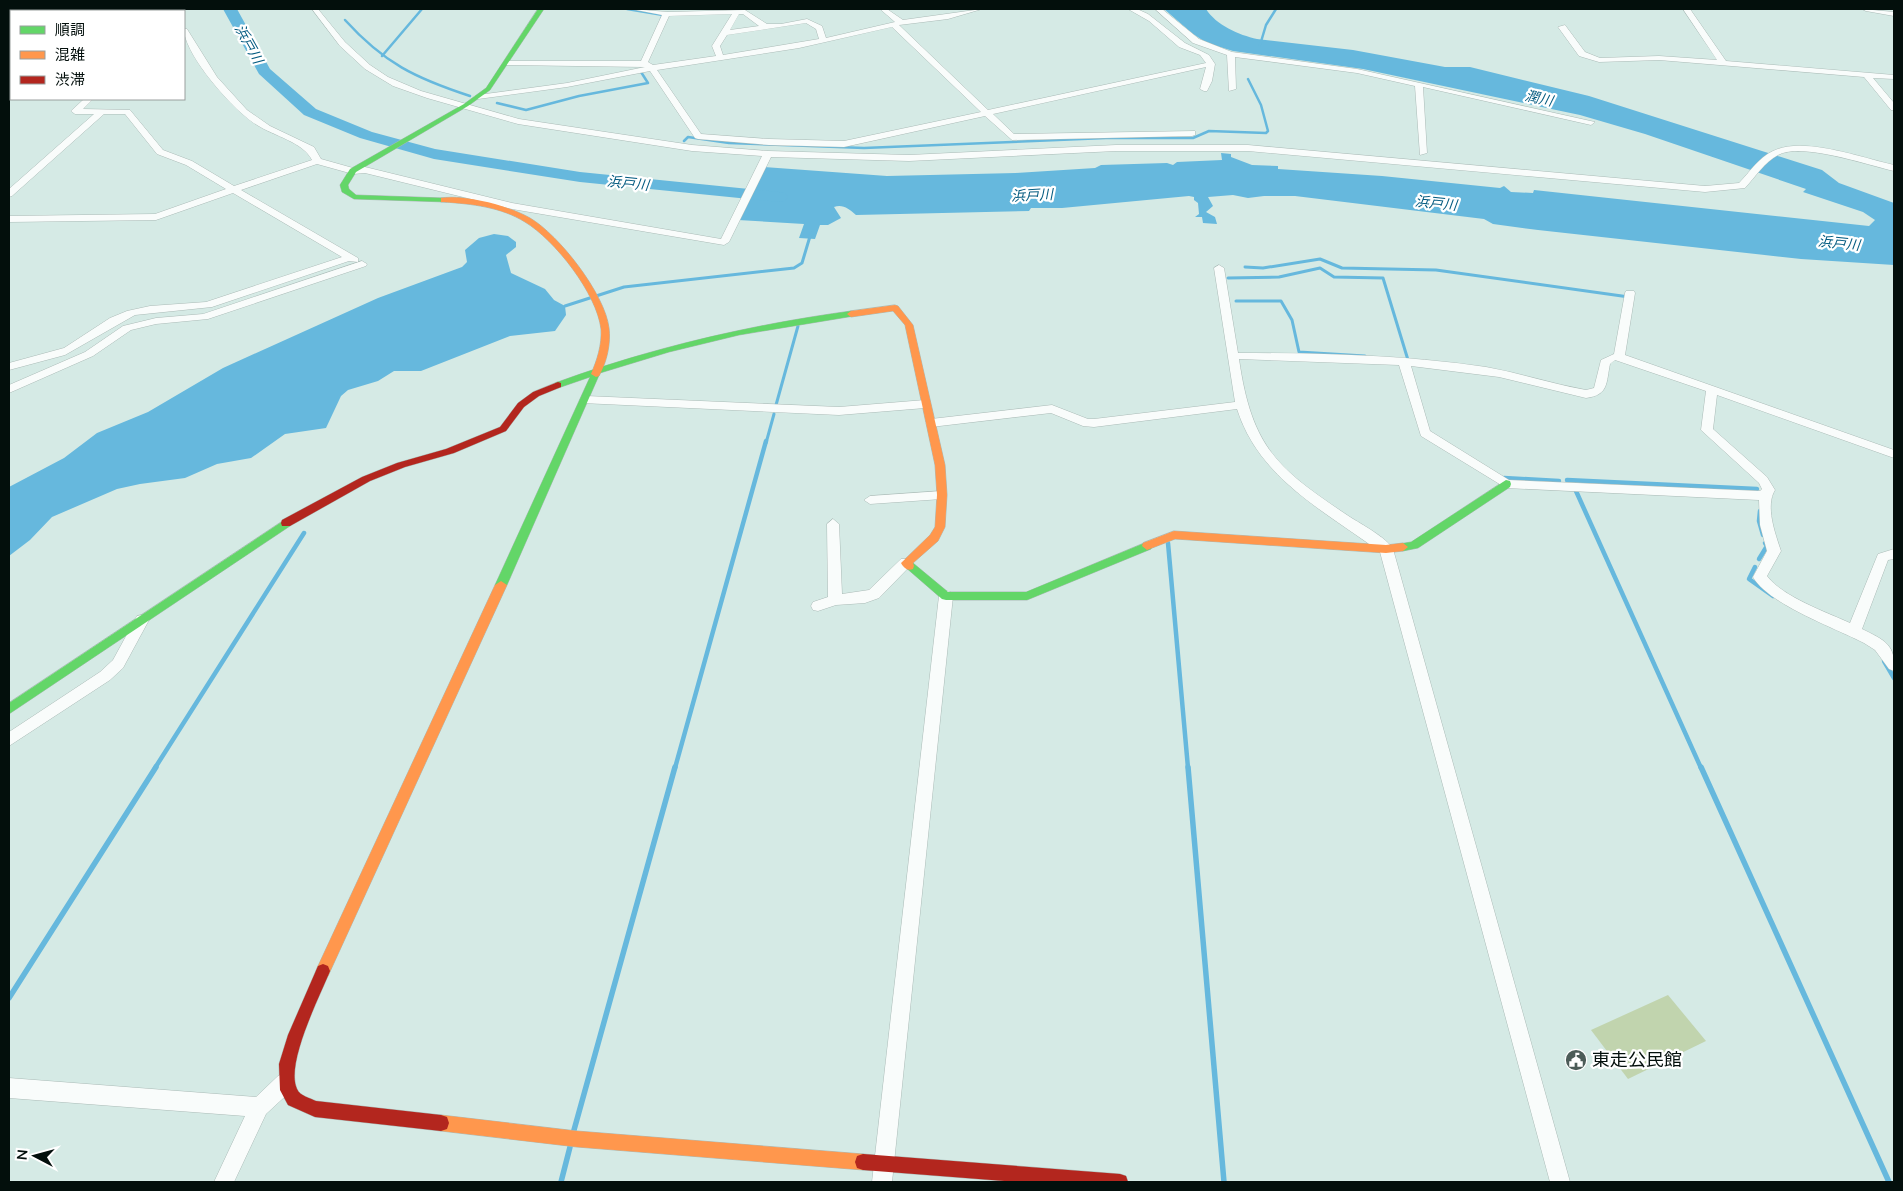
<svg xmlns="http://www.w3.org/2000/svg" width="1903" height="1191" font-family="Mulish,'Noto Sans JP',sans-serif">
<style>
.green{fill:#c1d4ae}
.water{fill:#66b8dd}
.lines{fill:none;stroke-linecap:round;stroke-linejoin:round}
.stream-far3{stroke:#66b8dd;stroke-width:2.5}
.stream-far2{stroke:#66b8dd;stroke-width:3}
.stream-far1{stroke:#66b8dd;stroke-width:4.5}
.stream{stroke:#66b8dd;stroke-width:5.5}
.river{fill:#66b8dd;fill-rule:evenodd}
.street-casing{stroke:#abbbb7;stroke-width:1}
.fast-casing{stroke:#abbbb7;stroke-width:1}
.slow-casing{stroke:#abbbb7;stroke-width:1}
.jam-casing{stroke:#abbbb7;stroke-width:1}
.street{fill:#f9fcfb;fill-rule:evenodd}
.fast{fill:#63d668;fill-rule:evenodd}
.slow{fill:#ff974d;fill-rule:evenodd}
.jam{fill:#b3261e;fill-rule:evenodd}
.labels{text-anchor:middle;stroke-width:4.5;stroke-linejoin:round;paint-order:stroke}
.far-water-label{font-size:14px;font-style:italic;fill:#045b80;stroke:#fff}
.near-poi-label{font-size:18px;fill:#030f0c;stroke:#fff;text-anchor:start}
</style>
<rect width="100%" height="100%" fill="#d5eae5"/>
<path class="green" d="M1668,995L1706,1041L1628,1079L1591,1030Z"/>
<g class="water">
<path d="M1164,9H1206C1216,25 1239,35 1257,39L1353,50L1445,67H1470L1589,96L1822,170L1839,183L1894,203V265L1801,259L1538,230L1493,224L1484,219L1295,196H1264L1248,198L1233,195L1208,197L1213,206L1206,212L1215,217L1217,224L1203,223L1202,217H1195L1199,214L1198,203L1194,200V197L1189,196L1062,208H1031L1029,211L856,215C849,209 843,204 834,207L841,218L828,225H820L815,239L799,238L804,224L738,220L764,167L887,176L1016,173L1095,168L1101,165L1167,163L1173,165L1177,162L1222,160L1221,153L1231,154V157L1252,165L1278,166V169L1382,176L1500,188L1504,186L1511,192L1533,193L1534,190L1869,226L1875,220L1863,212L1803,192L1806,189L1645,134L1580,115L1363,69L1233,51L1207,43L1193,34Z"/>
<path d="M494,234L508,236L516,242V247L506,255L511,273L545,289L554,300L565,306L566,315L555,331L510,336L421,371H394L378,381L348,390L341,396L326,428L285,434L251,458L217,464L185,478L140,484L117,489L52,517L30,540L9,556V487L64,458L97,433L148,412L223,368L378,298L462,267L467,262L465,250L479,238Z"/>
</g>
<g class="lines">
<g class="stream-far3">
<path d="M627,9L663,15L661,19"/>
<path d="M345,20C384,63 415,78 470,96"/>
<path d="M1260,45L1266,25L1276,9"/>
<path d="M382,56L422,9"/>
<path d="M497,103L526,110L579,96L648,83L641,72"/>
<path d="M684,141L688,137L729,143L864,148L1106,138H1193L1209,131L1266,133L1268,131L1261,105L1248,79"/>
</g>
<g class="stream-far2">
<path d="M1245,267L1263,268L1320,259L1342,268L1436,270L1629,297"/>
<path d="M1228,278L1279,277L1320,268L1334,277L1383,278L1408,360"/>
<path d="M1236,301H1281L1292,320L1299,352L1365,356"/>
<path d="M565,306L624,287L794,268L802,263L811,233"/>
<path d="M776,405L798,326"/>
<path d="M766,443L774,414"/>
</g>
<g class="stream-far1">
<path d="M1504,478L1559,481"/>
<path d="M1567,480L1757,489"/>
<path d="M1576,491L1701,768"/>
<path d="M1760,511L1759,521L1763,535"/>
<path d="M1168,543L1188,768"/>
<path d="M1759,559L1767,546L1765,543"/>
<path d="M1755,567L1749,579L1773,596"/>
<path d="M1884,661L1894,678"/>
<path d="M155,768L304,533"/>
<path d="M675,768L766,441"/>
</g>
<g class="stream">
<path d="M1188,767L1224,1182"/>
<path d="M1701,767L1889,1182"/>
<path d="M9,998L156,767"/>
<path d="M574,1130L675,767"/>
<path d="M561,1182L570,1147"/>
</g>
<path class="river" d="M223,9H237L270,69L316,109L372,132L435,149L580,172L779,192L785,193L788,197L785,201L779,202L580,182L434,159L360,138L304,115L259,74Z"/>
<g class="street-casing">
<g id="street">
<path d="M27,9H35L32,11H25Z"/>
<path d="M167,9H174L176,11H169Z"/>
<path d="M312,9H318L345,42L370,65L388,77L421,91L519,119L692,145L768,151L909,155L1116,145H1248L1705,186L1739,183C1749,173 1759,157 1773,151C1803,136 1862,158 1894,165V171C1867,165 1801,142 1778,155C1765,162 1755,177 1745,188L1705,192L1248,151H1116L909,161L771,157L729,242L724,245L512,209L365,173L353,174L317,164L241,190L358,258V262L349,261L212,307L135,315L65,355L9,370V363L64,348L110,318L127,311L150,306L206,302L342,257L233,193L156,220L9,222V216L155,214L226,189L186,165L157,154L125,114H104L12,196L9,197V189L94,114H75L71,111L84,99H93L83,109L130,110L163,150L192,161L234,186L312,160C303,142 274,136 257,125C235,112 184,55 184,29H187L217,77L247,110L270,126L314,147L321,159L353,168L365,167L512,203L721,239L762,156L692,151L518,124L427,98L393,86L365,69L340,46Z"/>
<path d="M631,9L668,12L745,10L767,24H781L807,19L822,26L826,38L895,22L880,9H887L903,20L982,9L948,19L899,25L988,110L1206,63L1200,55L1179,47L1149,21L1128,9H1137L1148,14L1185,43L1209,55L1215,64L1212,81L1207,91H1204L1200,89L1206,67L993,114L1014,134L1195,131V135L1192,136L1012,140L985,116L844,147L769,145L698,139L695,138L650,71L567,87L478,99L474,97L478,95L567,83L645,67L507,65L503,63L507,61H641L662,15ZM732,14L712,46L716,56L653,65L648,62L669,16ZM739,14H743L759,26L730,30ZM806,23L816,29L819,39L723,55L720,46L727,35ZM892,27L981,112L844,141L769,139L701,134L657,70L799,48Z"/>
<path d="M1155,9H1162L1199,39L1232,52L1357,69L1595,122L1591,125L1423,87L1427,153L1420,155L1415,86L1357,73L1235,57L1236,89L1229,91L1227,55L1193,43Z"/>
<path d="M1683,9H1690L1726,61L1894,75V79L1873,78L1894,103V110H1891L1864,77L1659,60L1599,62L1579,56L1558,27L1565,25L1585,52L1600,58L1659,56L1717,60Z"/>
<path d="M1862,9L1894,12V16L1866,11Z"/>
<rect x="9" y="20" width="2" height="6"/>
<rect x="9" y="62" width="2" height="4"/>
<path d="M362,261L367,264L366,266L208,319L156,324L131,330L93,356L9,393V385L85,352L123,326L156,318L203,314Z"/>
<path d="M1219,265L1224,268L1238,353C1321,353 1404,355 1486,367C1520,373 1552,384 1586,390L1594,388L1601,360L1614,354L1625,293L1626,291H1634L1635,293L1625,355L1894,450V458L1717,395L1713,429L1767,477L1775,490C1765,506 1775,533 1781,551L1767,576C1783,597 1826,612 1850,623L1878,554L1894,549V559L1888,560L1862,629C1884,640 1896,644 1894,671L1889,669L1875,650L1864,643C1835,628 1768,604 1753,577L1767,551L1760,525L1759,500L1506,488L1421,436L1399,365L1239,359C1252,449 1278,469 1350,517C1361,524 1387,538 1393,549L1570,1182H1550L1380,552C1325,511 1259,479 1237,409L1094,427L1083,426L1051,413L931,427L925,423L931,419L1052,405L1088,419H1094L1235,402L1214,268ZM1615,360L1706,391L1701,430L1759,483L1762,489L1760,491L1509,480L1430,431L1411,366L1499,377L1586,398C1609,395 1606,383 1610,364Z"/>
<path d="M586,396L839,407L925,400L931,404L925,408L839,415L582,403L580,400Z"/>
<path d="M942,491L948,495L942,499L870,504L864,500L870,496Z"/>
<path d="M833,519L839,524L842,594L869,590L901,559H911L913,563L879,598L865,603L836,605L818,611L813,610L811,606L813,602L828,597L827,524Z"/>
<path d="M946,591L951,592L953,596L892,1182H872L939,596L941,592Z"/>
<path d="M142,615L147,616L149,620L123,668L110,680L9,746V732L100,672L113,660L137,616Z"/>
<path d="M285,1073L292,1076L295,1083L292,1090L266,1114L234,1182H214L245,1116L9,1098V1078L256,1097L278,1076Z"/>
</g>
</g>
<g class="fast-casing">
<g id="fast">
<path d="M538,9H544L490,90L468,106L356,172L348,185L349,189L356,195L444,198H447V202L354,199L342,192L340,185L350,169L464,104L486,88Z"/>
<path d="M851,311L854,312V316L739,335L669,352L600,373L507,585L501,589L497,588L495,585L590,377L558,388L555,387V383C651,348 749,325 851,311Z"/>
<path d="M1506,480L1510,481L1511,484L1510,487L1418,548L1403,551L1399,550L1398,547L1399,544L1411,542Z"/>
<path d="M286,519L290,520L291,523L290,526L9,714V703Z"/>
<path d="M1147,542L1151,543L1152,546L1151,549L1027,600H946L942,599L904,566L909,562L913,563L948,592H1026Z"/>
</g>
</g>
<g class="slow-casing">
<g id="slow">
<path d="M441,198C466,194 509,206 530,218C559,235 605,294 609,328C611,343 607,362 599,376L596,377L591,374C597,360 602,345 601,329C597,294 555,240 525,222C501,207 472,204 444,202H441Z"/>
<path d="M895,305L898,306L913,325L945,465L947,495L945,527L938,541L913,563L914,566L913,569C907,571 904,568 901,563L930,535L935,527L937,495L935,465L905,325L893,311L851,317L847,314L851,311Z"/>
<path d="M1174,531L1386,545L1403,543L1408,547L1403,551L1386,553L1175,539L1147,550L1142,546L1143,543Z"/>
<path d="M501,581L507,585L328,976L323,978L318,976L316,971L318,966L495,585Z"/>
<path d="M441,1115L577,1131L863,1154L869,1156L871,1162L869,1168L863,1170L577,1147L441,1131L435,1129L433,1123L435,1117Z"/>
</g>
</g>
<g class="jam-casing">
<g id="jam">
<path d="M558,382L561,383V387L539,396L524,407L506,431L454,453L405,467L370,481L290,526H282L281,523L282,520L362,477L397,463L446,449L500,427L518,403L533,392Z"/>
<path d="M323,964L328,966L330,971C320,996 285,1064 297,1089C300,1096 310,1098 316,1101L441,1115L447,1117L449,1123L447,1129L441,1131L315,1117L288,1105L280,1090L279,1064L288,1035L318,966Z"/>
<path d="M863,1154L1120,1174L1126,1176L1128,1182H1017L863,1170L857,1168L855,1162L857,1156Z"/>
</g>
</g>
<use href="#street" class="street"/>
<use href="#fast" class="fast"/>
<use href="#slow" class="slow"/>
<use href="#jam" class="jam"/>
</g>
<defs>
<g id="civic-disc" transform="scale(1.125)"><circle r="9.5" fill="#4c5c58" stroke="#fff"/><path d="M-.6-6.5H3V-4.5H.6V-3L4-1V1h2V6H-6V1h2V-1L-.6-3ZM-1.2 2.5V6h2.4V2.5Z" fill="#fff"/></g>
</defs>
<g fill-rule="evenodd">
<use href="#civic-disc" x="1576" y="1060"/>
</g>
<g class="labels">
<g class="far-water-label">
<text transform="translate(249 44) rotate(61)" y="5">浜戸川</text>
<text transform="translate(1539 98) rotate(12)" y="5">潤川</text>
<text transform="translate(628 183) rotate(6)" y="5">浜戸川</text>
<text transform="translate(1032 195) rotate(-3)" y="5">浜戸川</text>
<text transform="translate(1436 203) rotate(6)" y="5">浜戸川</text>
<text transform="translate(1839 243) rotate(6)" y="5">浜戸川</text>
</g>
<g class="near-poi-label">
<text x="1592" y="1066">東走公民館</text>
</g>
</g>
<rect width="1903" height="1191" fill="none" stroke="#030f0c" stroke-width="20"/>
<rect x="10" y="10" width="175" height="90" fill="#ffffff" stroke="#9a9f9e"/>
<rect x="20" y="26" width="25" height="8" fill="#63d668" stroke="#9a9f9e"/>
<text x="55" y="35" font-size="15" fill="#030f0c">順調</text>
<rect x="20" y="51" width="25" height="8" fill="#ff974d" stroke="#9a9f9e"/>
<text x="55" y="60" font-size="15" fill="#030f0c">混雑</text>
<rect x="20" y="76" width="25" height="8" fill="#b3261e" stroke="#9a9f9e"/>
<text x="55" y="85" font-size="15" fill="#030f0c">渋滞</text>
<g transform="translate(35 1156) rotate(276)" stroke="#ffffff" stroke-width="4" paint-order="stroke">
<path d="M0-4L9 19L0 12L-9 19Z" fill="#030f0c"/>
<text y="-8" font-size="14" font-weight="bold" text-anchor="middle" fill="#030f0c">N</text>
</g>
</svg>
